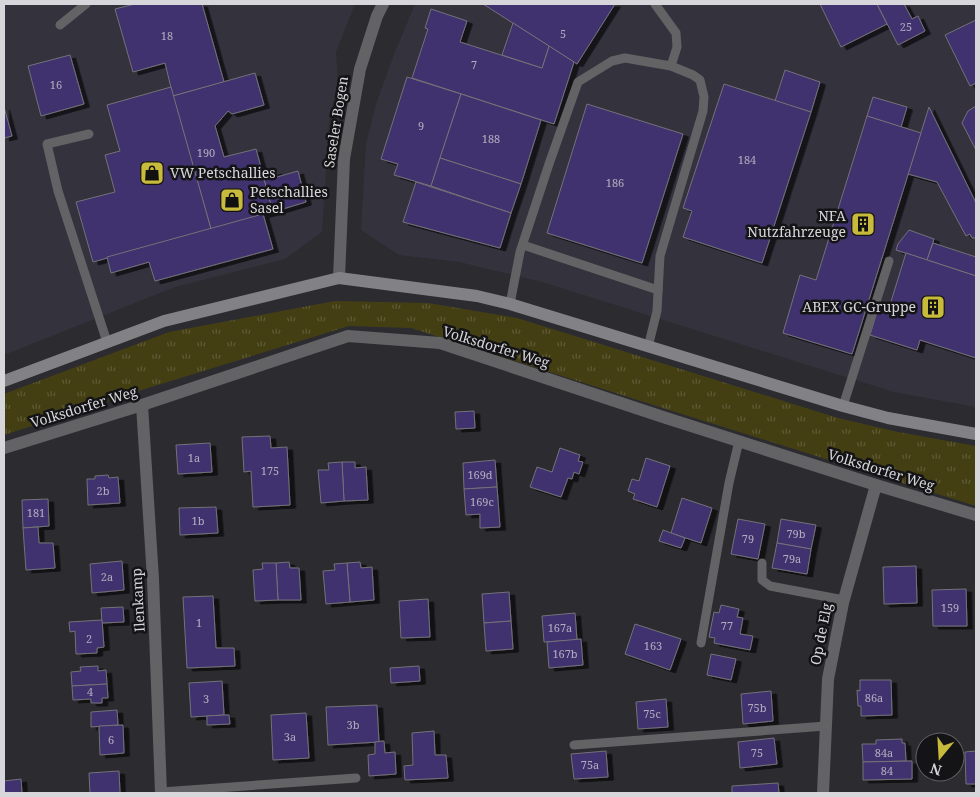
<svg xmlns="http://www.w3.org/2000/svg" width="980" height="797" font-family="'Noto Serif',serif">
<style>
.built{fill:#34323d}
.grass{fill:url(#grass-tufts)}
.building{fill:#41306e;stroke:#737278;filter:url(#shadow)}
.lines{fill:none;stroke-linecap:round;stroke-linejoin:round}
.lane{stroke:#636265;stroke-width:9}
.street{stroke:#636265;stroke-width:12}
.secondary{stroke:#828185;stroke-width:12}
.labels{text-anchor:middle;stroke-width:5;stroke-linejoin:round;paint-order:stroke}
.number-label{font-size:11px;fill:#b2acbf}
.street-label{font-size:14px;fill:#d7d6da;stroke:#141416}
.poi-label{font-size:14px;fill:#d7d6da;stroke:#141416;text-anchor:start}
</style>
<defs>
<pattern id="grass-tufts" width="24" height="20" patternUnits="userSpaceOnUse" patternTransform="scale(1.25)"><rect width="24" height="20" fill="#443f13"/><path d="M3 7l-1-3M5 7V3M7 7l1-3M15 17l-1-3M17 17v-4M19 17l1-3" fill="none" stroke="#5e5a35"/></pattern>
<filter id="shadow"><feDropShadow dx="5.5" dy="3" stdDeviation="0" flood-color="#0009"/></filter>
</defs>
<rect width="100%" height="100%" fill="#2c2b30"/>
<g class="built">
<path d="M4,4H355L336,52L338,81L329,121L322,232L285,259L175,287L4,355Z"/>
<path d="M415,4H976V407L894,392L542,282L459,262L399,255L361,230L366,144L376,104L395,52Z"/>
</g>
<path class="grass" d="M335,301L428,303L517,318L838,418L898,432L976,446V506L669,410L411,328L349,326L145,389L4,435V394L169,332Z"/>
<g class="building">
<path d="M135,4H202L224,82L173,96L165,63L133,72L115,9Z"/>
<path d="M483,4H615L577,64Z"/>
<path d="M820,4H877L887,24L841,47Z"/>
<path d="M877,4H904L912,19L918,16L925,31L898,45Z"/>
<path d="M431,9L467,21L460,42L542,68L549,46L574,62L554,124L412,78L428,29L425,28Z"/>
<path d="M976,20V83L970,86L945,35Z"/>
<path d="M513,23L549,46L542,68L502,55Z"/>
<path d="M70,55L84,104L41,116L28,66Z"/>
<path d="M785,70L820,82L811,112L775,101Z"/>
<path d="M255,73L264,105L232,114L228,111L215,126L224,157L256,149L273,212L211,229L173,96Z"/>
<path d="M407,77L461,94L431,186L394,175L398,164L381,159Z"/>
<path d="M724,84L811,112L762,263L683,237L692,211L683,208Z"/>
<path d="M171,87L211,229L93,262L76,202L115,192L105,155L120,151L107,105Z"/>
<path d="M461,94L541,120L521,184L440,158Z"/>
<path d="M873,97L907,107L901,127L867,116Z"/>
<path d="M587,104L683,134L642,263L547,233Z"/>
<path d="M976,106V150L962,123L968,111Z"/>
<path d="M4,107L12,136L4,138Z"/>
<path d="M929,107L976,203V238H972L970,234L966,236L937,182L908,174Z"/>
<path d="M867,116L921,133L852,354L783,333L800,275L816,280Z"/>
<path d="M440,158L521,184L511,213L431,186Z"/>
<path d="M276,171L277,177L298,171L306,202L273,212L263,175Z"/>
<path d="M416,182L511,213L500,248L403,222Z"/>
<path d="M263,214L273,249L155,281L149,262L111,273L107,257Z"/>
<path d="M909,230L934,239L927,260L896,250L898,244Z"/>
<path d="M933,243L976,257V276L927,260Z"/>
<path d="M906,253L976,276V358L920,340L917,350L870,335L879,305L889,308Z"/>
<path d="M474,411L475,428L456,429L455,412Z"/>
<path d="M270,436L271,448L287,447L290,505L253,507L251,471L244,472L242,437Z"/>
<path d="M210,443L212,472L178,474L176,445Z"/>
<path d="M560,448L580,455L578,461L583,462L579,474L574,472L572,479L568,478L561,497L530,487L537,467L552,472Z"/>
<path d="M646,458L670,466L657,507L633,499L635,494L628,491L632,479L639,481Z"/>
<path d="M495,460L497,487L464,489L463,463Z"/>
<path d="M342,462H355V468L366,467L368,500L344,501Z"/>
<path d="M342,462L344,501L321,503L318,470H329L328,463Z"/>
<path d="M108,475L109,478L118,477L120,503L88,505L87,479H95V476Z"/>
<path d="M497,487L500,527L480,528V514L466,515L464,489Z"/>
<path d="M682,498L712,508L701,543L671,533Z"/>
<path d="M48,499L49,526L23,528L22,500Z"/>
<path d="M216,507L218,533L180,535L179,508Z"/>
<path d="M738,519L765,524L758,559L731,554Z"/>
<path d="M781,519L816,525L811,549L777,543Z"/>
<path d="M38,527L39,543H53L55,568L26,570L23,528Z"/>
<path d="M663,530L685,538L681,548L659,541Z"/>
<path d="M777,543L811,549L807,574L772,568Z"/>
<path d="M122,561L124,590L92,593L90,564Z"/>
<path d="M289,562L290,568H299L301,600H278L276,563Z"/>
<path d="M360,562L361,568L372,567L374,600L350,602L347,563Z"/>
<path d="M262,563H276L278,600L255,601L253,570L263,569Z"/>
<path d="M347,563L350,602L326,604L323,571L335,570L334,564Z"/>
<path d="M916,566L917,603L884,604L883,567Z"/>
<path d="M966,589L967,626H933L932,590Z"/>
<path d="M509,592L511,621L484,623L482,594Z"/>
<path d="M213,596L216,648H234L235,666L187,668L183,597Z"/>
<path d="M428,599L430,637L401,638L399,601Z"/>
<path d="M721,605L739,609L737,617L743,618L740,634L753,636L750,650L714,643L715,638L709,637L714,612L719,613Z"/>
<path d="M123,607L124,622L102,623L101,608Z"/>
<path d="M575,613L577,640L544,642L542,616Z"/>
<path d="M102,620L104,647L97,648V653L76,654L75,631L70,632L69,622Z"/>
<path d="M511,621L513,649L486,651L484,623Z"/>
<path d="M635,624L681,639L670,670L625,654Z"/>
<path d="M581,639L583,665L549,668L547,642Z"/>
<path d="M711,654L736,659L731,680L707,675Z"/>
<path d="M98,666V671L106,670L107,684L72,686L71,672L81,671L80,667Z"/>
<path d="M419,666L420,681L391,683L390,668Z"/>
<path d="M860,680H891L892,715L861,716V706H858L857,690L860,691Z"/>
<path d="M222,681L224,715L191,717L189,683Z"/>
<path d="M107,684L108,698H102V703H91V699L73,700L72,686Z"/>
<path d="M771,691L773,721L743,724L741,694Z"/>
<path d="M666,699L668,727L638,729L636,702Z"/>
<path d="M377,705L379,742L328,745L326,707Z"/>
<path d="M117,710L118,725L91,727V712Z"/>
<path d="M306,713L309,758L273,760L271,715Z"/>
<path d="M224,715H229L230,724L207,725V716Z"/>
<path d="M123,725L124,753L100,755L99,726Z"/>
<path d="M434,731L435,755H446L448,778L405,780L404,766L413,765L412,733Z"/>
<path d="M774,738L777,764L740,768L738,742Z"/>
<path d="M902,739V743H905L906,761L863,762L862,744H876V740Z"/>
<path d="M384,741L385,753L395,752L396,774L369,776L368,755L375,754V742Z"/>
<path d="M606,751L608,777L574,779L571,754Z"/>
<path d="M976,751V784H966L965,752Z"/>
<path d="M912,761V779L863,780V762Z"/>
<path d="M119,771L120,793H90L89,773Z"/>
<path d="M21,779L22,793H4V781Z"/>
<path d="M778,783L779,793H732V786Z"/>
</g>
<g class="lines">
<g class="lane">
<path d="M655,4L676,33L677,47L671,66"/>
<path d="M60,25L86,4"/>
<path d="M89,134L47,144L58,191L107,342"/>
<path d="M523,245L658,290"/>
<path d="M510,304L520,252L549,164L578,82L612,61L625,58L671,66L693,75L700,80L704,97L703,111L660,256L657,311L648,347"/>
<path d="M843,406L889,261"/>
<path d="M762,563V580L770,586L844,600"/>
<path d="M701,643L729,483L739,441"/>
<path d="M574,745L826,726"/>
<path d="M161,792L356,778"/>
</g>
<g class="street">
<path d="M339,278L344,159L360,69L377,16L383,4"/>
<path d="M142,405L153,579L161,793"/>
<path d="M4,448L142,405L348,336L440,343L663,417L876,485L976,515"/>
<path d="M823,793L828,679L843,603L876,485"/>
</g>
<path class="secondary" d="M4,381L164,321L339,278L477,296L510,304L843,406L888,418L976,434"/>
</g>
<defs>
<g id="shop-square" transform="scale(1.25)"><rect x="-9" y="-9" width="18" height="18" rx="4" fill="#c8bb3b" stroke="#141416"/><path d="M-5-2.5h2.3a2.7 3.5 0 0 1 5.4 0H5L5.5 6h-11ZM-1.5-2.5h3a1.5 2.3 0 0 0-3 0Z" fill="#111"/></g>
<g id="building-square" transform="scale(1.25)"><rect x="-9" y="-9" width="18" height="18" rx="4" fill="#c8bb3b" stroke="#141416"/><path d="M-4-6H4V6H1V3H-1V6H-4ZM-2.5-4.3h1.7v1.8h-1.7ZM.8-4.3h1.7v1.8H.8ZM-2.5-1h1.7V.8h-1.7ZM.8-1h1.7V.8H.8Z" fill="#111"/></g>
</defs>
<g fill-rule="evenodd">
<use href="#shop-square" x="152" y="173"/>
<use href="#shop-square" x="232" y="200"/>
<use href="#building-square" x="863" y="224"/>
<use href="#building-square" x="933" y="307"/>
</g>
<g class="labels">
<g class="number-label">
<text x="906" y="31">25</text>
<text x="563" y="38">5</text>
<text x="167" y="40">18</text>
<text x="474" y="69">7</text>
<text x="56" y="89">16</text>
<text x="421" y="130">9</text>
<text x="491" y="143">188</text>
<text x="206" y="157">190</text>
<text x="747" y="164">184</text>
<text x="615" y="187">186</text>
<text x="194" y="462">1a</text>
<text x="270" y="475">175</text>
<text x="480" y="479">169d</text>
<text x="103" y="495">2b</text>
<text x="482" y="506">169c</text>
<text x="36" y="517">181</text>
<text x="198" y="525">1b</text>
<text x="796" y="538">79b</text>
<text x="748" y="543">79</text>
<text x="792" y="563">79a</text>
<text x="107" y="581">2a</text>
<text x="950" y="612">159</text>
<text x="199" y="627">1</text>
<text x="727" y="630">77</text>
<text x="560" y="632">167a</text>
<text x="89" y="643">2</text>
<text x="653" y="650">163</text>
<text x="565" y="658">167b</text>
<text x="90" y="696">4</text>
<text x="874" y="702">86a</text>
<text x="206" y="703">3</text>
<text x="757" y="712">75b</text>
<text x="652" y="718">75c</text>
<text x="353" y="729">3b</text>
<text x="290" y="741">3a</text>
<text x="111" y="744">6</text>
<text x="757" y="757">75</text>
<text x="884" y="757">84a</text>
<text x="590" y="769">75a</text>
<text x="887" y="775">84</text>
</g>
<g class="street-label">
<text transform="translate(336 122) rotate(-81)" y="5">Saseler Bogen</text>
<text transform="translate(496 347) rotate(17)" y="5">Volksdorfer Weg</text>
<text transform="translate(84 407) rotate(-17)" y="5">Volksdorfer Weg</text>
<text transform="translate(881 470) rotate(17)" y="5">Volksdorfer Weg</text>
<text transform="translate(138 600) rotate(-93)" y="5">Ilenkamp</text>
<text transform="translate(821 634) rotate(-79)" y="5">Op de Elg</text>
</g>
<g class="poi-label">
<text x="170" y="178">VW Petschallies</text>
<text x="250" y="197">Petschallies<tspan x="250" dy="16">Sasel</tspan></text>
<text x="846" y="221" text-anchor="end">NFA<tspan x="846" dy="16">Nutzfahrzeuge</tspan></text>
<text x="916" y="312" text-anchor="end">ABEX GC-Gruppe</text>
</g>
</g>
<rect width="980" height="797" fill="none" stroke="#d7d6da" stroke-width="10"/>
<g transform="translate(940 757) rotate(198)"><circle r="24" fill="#141416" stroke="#626264"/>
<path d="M0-4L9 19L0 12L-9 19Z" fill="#c8bb3b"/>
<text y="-8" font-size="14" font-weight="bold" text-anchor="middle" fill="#d7d6da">N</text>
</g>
</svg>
